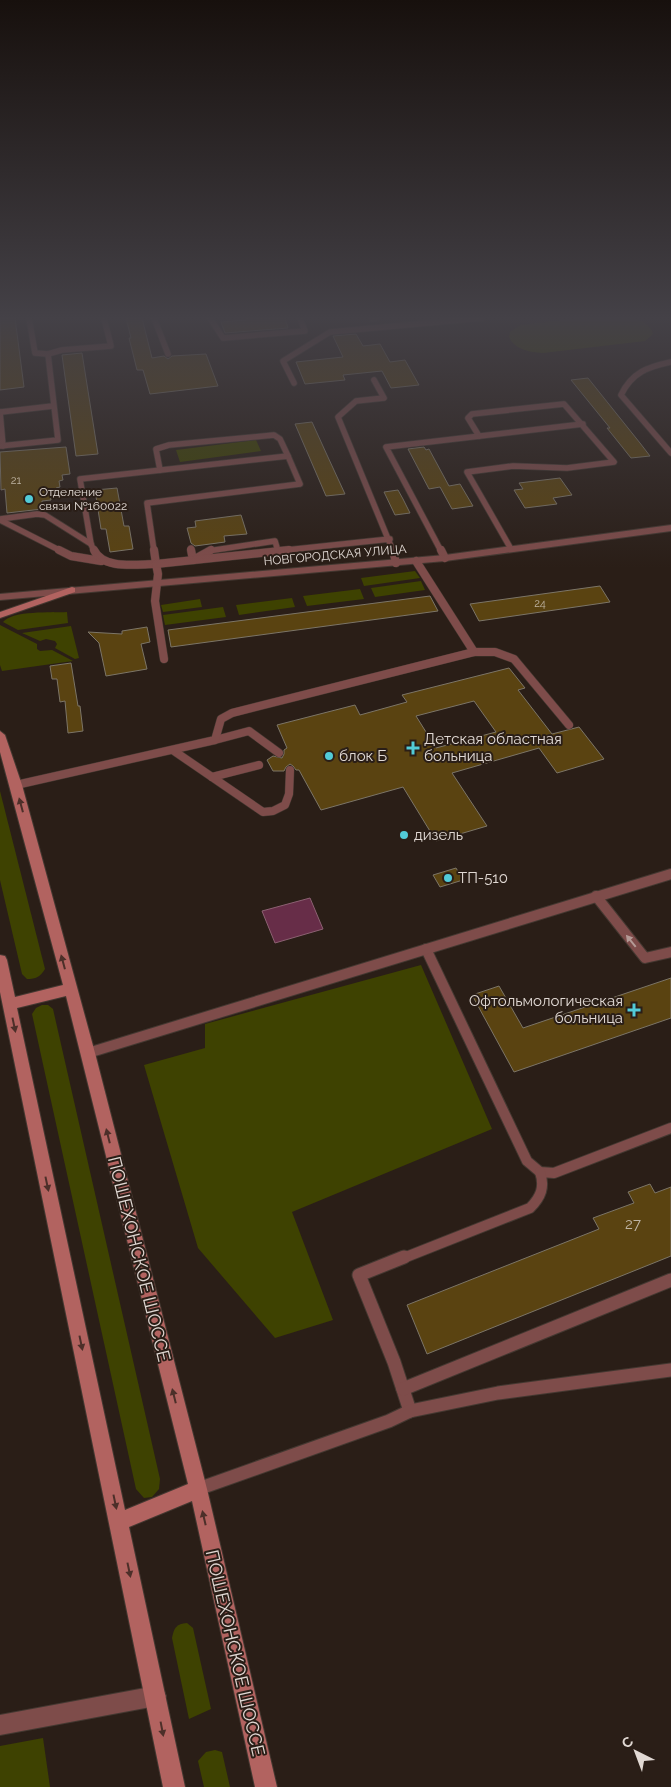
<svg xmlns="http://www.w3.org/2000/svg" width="671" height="1787" font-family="Raleway,sans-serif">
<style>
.green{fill:#3e4201}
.water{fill:#672d48;stroke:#8c6172}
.building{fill:#5a4311;stroke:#7c7567;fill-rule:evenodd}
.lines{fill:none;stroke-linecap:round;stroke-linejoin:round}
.lane-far3-casing{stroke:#443831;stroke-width:7}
.lane-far2-casing{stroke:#443831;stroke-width:9}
.lane-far1-casing{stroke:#443831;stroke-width:12}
.lane-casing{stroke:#443831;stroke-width:15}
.street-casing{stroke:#443831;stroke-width:2}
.secondary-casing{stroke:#443831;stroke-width:2}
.lane-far3{stroke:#7e4c4a;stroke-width:5.5}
.lane-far2{stroke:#7e4c4a;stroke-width:8}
.lane-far1{stroke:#7e4c4a;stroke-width:10}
.lane{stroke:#7e4c4a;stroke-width:13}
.street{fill:#7e4c4a;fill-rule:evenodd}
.secondary{fill:#b26360;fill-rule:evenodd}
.oneway{fill:#4c2f29}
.oneway2{fill:#b49a96}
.poi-dot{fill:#52cbd7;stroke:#2a1e17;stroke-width:2}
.labels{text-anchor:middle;stroke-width:4;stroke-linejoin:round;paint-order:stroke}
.far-number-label{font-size:11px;fill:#bfb4a3}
.far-poi-label{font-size:12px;fill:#e1d9d4;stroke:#2a1e17;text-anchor:start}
.far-street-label{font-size:12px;fill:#e1d9d4;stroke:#2a1e17}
.poi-label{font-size:15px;fill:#e1d9d4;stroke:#2a1e17;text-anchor:start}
.near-number-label{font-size:15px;fill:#bfb4a3}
.near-street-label{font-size:18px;fill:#e1d9d4;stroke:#2a1e17}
</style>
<rect width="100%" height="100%" fill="#2a1e17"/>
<g class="green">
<path d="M580,318C599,318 647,310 653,334L645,341L543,353C530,352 515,350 509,337L510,332L520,325Z"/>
<path d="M256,440L261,451L180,462L176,450Z"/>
<path d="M415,571L420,578L364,586L361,578Z"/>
<path d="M421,581L425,590L375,597L371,588Z"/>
<path d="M360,589L364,599L307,606L303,596Z"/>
<path d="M292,598L295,607L239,615L236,605Z"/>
<path d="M200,599L202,607L163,612L161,605Z"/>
<path d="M223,607L226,617L165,625L163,615Z"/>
<path d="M67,612L68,623L18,630L3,622C13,610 51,613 67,612Z"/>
<path d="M0,625L37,644V649L40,651L52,650L73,661L2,671L0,665Z"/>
<path d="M71,626L79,658L75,659L55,648L57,644L55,641L46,639L40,641L22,633Z"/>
<path d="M0,791L45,969C40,977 36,979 27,979L22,974L0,880Z"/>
<path d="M421,965L492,1129L292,1212L333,1320L275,1338L198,1248L144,1065L205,1048V1024Z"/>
<path d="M42,1005H48L53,1009L160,1479L159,1489L152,1497L144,1498L136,1489L32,1014L36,1008Z"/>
<path d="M187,1623L193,1628L211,1709L189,1719L172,1638C174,1628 176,1624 187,1623Z"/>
<path d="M43,1738L50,1787H0V1746Z"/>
<path d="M215,1750L222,1752L230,1787H204L198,1761L206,1752Z"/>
</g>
<path class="water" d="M310,898L323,929L275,943L262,911Z"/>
<g class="building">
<path d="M0,318H15L24,387L0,390Z"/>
<path d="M126,318H142L152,358L164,356L168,359L172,356L206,354L218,386L150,394L143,370H137L129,338H131Z"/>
<path d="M246,318H285L288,328L225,333L221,322L246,320Z"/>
<path d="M356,334L363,346L380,344L390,362L405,360L419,385L391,388L382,371L343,375L345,380L305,384L296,362L343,357L333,336Z"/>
<path d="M82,353L98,454L76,456L62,355Z"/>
<path d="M588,378L640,443L650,456L631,458L607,428H610L571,380Z"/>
<path d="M312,422L327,455L345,494L326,496L295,424Z"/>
<path d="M66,447L70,474L62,475L63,480L59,481L60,487L56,488V494H50L51,500L42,501V509L7,513L5,489L1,490L0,452Z"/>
<path d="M424,447L426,450L429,449L449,486L460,484L473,506L452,509L440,487L429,489L408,449Z"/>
<path d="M560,478L572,495L553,498L557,504L525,508L514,490L523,489L519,483Z"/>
<path d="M117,488L124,526H129L133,549L110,552L106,529H101L95,490Z"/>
<path d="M398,490L403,499L410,513L395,515L384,492Z"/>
<path d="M241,515L247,534L224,536L225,542L195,546L191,543L187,528L196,527L195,521Z"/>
<path d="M600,586L610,602L479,621L470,604Z"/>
<path d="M430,596L438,611L171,647L168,630Z"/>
<path d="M147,627L150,642L141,644L147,669L106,676L99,643L88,632L122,634V631Z"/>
<path d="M71,663L78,706H80L83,731L68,733L65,701L60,702L57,679H52L50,666Z"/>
<path d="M509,668L525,688L518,690L552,734L579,727L604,759L557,773L539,748L452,773L487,826L436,841L403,787L321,810L299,770H296L293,766L290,764L286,767L284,771H273L267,760L273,756L282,758L284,754V750L287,748L277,725L355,705L360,715L407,702L402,695ZM474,701L496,732L436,748L416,716Z"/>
<path d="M456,868L463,880L440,887L433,875Z"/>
<path d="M671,978V1018L514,1072L472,995L499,986L523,1028Z"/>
<path d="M650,1184L655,1193L671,1187V1256L427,1354L407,1305L599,1229L593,1218L634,1203L628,1192Z"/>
</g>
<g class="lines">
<g class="lane-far3-casing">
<g id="lane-far3">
<path d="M29,318L35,353L48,354"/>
<path d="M154,318L168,354"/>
<path d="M210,318L223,338L305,331L300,318"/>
<path d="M372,319L376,318"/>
<path d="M671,362C648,367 632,372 621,395L671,453"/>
<path d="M374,380L384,398L356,401L338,417L393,551"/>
<path d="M294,383L283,361L330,332L482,318"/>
<path d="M0,412L3,446"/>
<path d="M1,412L53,406"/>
<path d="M479,436L468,418L472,414L564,404L614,462L567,468L513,466L467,472L511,549"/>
<path d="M0,446L58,440L48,354L62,350L111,346L104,318"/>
<path d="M160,470L156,449L169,445L274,435L280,439L288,456"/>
<path d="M0,519L37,514L45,515L91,544"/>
<path d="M0,520L61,551"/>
<path d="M191,548L192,551"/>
<path d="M94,551L91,544L80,479L288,456L300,484L147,503L154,551"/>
<path d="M208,551L275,541L278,551"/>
<path d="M277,551L390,539"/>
<path d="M441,551L386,447L583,424"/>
</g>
</g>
<g class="lane-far2-casing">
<g id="lane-far2">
<path d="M59,550L71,556L101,561"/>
<path d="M94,550C103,570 137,564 156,564"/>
<path d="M154,550L156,564"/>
<path d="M191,550L193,560L211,550"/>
<path d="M393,550L396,563"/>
<path d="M441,550L445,558"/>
<path d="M156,564L158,574L155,601L164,659"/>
<path d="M156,564L289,550"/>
<path d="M474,652H495L514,659L569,725"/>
<path d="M215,740L249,731L279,753"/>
<path d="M174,751L263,812L273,811L285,805L289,794L290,770"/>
<path d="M212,777L259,765"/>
<path d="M16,785L215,740L221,719L232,713L474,652L416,561"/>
</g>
</g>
<g class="lane-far1-casing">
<g id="lane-far1">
<path d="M596,896L645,958L671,952"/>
<path d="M426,949L527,1161L540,1172L554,1173L671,1128"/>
<path d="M88,1053L671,874"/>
<path d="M401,1259L530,1208C541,1197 545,1187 540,1172"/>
</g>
</g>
<g class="lane-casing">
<g id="lane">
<path d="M404,1257L359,1275L394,1362L410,1411"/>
<path d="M403,1389L671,1280"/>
<path d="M198,1489L389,1421L410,1411L498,1393L671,1370"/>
</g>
</g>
<g class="street-casing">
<g id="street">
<path d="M671,525V531L445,561L0,600V594L445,555Z"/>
<path d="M156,1686L163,1689L166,1696L163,1703L156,1706L0,1735V1715Z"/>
</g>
</g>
<g class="secondary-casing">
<g id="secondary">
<path d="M72,587L75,588V592L0,618V612Z"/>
<path d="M0,731L5,735L22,785L95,1053L207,1489L277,1787H255L192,1501L129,1527L185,1787H163L0,992V955L5,956L7,960L15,997L63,985L0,752ZM66,996L188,1484L125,1510L17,1008Z"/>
</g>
</g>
<use href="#lane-far3" class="lane-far3"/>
<use href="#lane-far2" class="lane-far2"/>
<use href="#lane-far1" class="lane-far1"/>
<use href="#lane" class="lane"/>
<use href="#street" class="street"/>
<use href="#secondary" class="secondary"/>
</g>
<defs><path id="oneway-solid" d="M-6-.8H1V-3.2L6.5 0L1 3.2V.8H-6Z" transform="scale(1.25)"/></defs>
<g class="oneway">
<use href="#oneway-solid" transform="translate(21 805) rotate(-105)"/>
<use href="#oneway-solid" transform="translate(63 962) rotate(-105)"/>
<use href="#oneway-solid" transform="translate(14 1025) rotate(78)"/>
<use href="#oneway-solid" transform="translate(108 1136) rotate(-104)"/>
<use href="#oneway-solid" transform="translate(47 1184) rotate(78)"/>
<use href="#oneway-solid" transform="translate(81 1343) rotate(78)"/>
<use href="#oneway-solid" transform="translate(174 1396) rotate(-104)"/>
<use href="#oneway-solid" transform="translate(115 1502) rotate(78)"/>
<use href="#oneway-solid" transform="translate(204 1518) rotate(-103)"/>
<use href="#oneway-solid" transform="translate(129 1570) rotate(78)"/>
<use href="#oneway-solid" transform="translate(162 1729) rotate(79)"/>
</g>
<use class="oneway2" href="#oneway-solid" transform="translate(631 941) rotate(-129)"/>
<linearGradient id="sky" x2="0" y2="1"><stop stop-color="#17100d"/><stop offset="0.56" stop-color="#444147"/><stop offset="1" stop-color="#444147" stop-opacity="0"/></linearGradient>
<rect width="671" height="568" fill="url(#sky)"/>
<g class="poi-dot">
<circle cx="29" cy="499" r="5"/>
<path d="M410.5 740.5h5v5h5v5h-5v5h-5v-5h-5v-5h5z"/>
<circle cx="329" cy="756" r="5"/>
<circle cx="404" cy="835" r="5"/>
<circle cx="448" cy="878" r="5"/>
<path d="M631.5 1002.5h5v5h5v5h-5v5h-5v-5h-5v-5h5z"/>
</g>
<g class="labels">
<g class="far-number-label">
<text x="16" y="484">21</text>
<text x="540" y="607">24</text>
</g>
<g class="far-poi-label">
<text x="39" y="496">Отделение<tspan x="39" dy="14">связи №160022</tspan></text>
</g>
<g class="far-street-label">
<text transform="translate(335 555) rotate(-5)" y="4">НОВГОРОДСКАЯ УЛИЦА</text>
</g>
<g class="poi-label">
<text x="424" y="744">Детская областная<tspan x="424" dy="17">больница</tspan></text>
<text x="339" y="761">блок Б</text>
<text x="414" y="840">дизель</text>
<text x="458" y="883">ТП-510</text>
<text x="623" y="1006" text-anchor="end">Офтольмологическая<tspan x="623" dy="17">больница</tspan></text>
</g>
<g class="near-number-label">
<text x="633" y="1229">27</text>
</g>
<g class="near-street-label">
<text transform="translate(139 1259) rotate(76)" y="6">ПОШЕХОНСКОЕ ШОССЕ</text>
<text transform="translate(235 1653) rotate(77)" y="6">ПОШЕХОНСКОЕ ШОССЕ</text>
</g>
</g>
<g transform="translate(636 1752) rotate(318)" stroke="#2a1e17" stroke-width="4" paint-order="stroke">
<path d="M0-4L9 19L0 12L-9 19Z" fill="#e1d9d4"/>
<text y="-8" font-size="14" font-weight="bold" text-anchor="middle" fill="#e1d9d4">С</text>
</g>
</svg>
